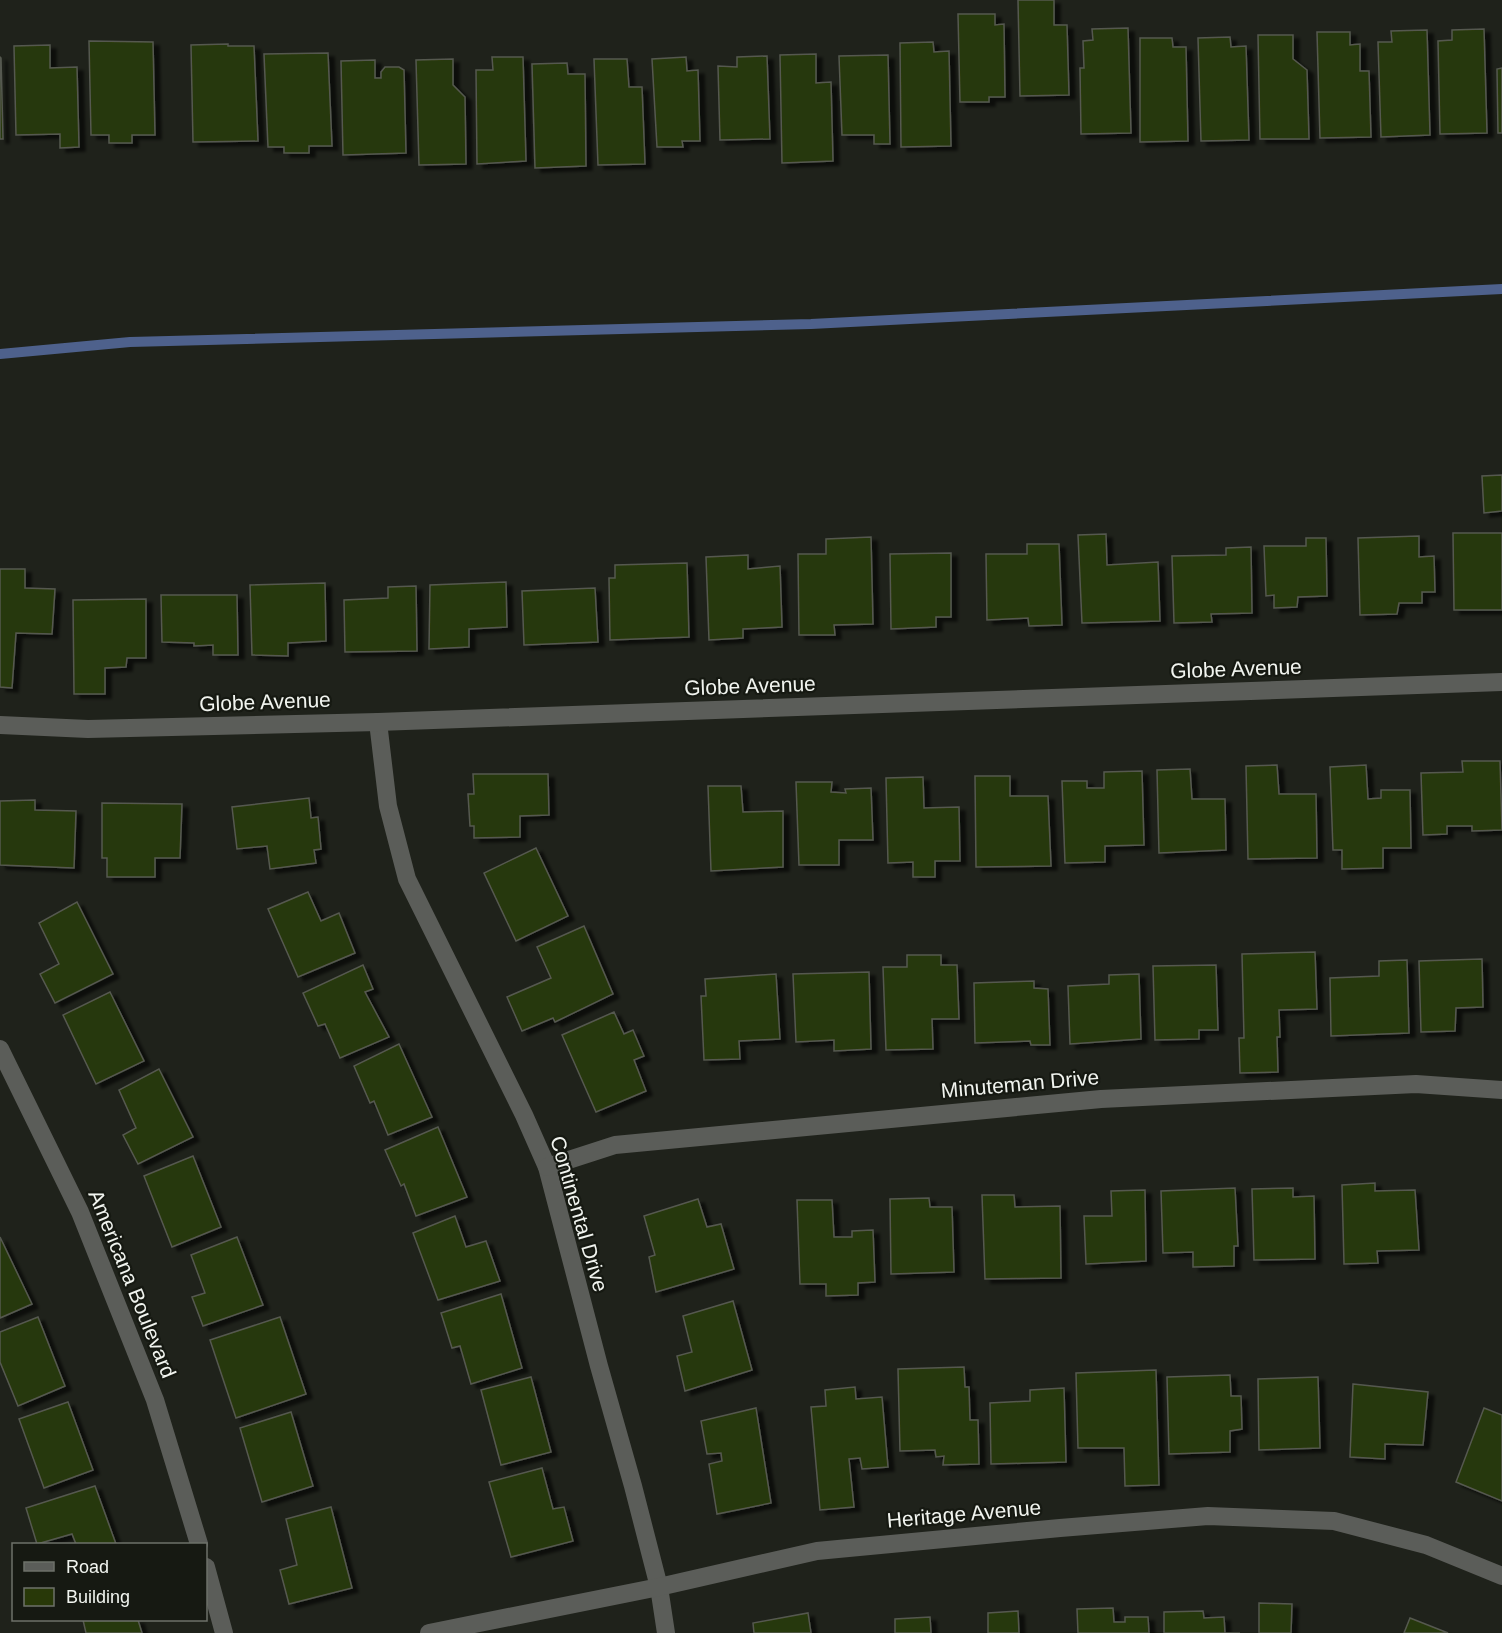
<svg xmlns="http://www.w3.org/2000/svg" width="1502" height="1633" font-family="Helvetica,sans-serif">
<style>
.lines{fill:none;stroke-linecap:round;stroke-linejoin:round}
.stream{stroke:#4e618c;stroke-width:10}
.building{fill:#283808;stroke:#555950;stroke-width:1.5;filter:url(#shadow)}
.street{stroke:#5b5d59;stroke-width:18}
.labels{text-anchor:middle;stroke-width:4.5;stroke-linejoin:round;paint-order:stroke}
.street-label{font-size:21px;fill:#f1f4ef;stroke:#161912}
</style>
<defs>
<filter id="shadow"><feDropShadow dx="6" dy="4" stdDeviation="1.5" flood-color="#0009"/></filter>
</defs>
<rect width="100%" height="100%" fill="#1f221b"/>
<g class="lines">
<path class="stream" d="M0,354L130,342L811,324L1502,289"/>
</g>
<g class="building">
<path d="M1018,0H1054V25H1067L1069,95L1020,96Z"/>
<path d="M958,14H995V25L1004,24L1005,97H989V102H960Z"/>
<path d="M1128,28L1131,133L1081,134L1080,68H1084L1083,41L1093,40L1092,29Z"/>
<path d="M1484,29L1487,133L1440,134L1438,41L1452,40V30Z"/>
<path d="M1427,30L1430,135L1381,137L1378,42H1392L1391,31Z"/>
<path d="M1317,32H1350V45L1360,44V71H1369L1371,137L1320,138Z"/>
<path d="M1258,35H1293V59L1307,70L1309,139H1260Z"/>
<path d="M1230,37L1231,47L1246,46L1249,140L1201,141L1198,38Z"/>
<path d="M1140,38H1172L1173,47H1186L1188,141L1140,142Z"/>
<path d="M89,41L153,42L155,135H132V143H109V135H91Z"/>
<path d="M933,42L934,52L949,51L951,146L901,147L900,43Z"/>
<path d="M228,44V46H254L258,141L193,142L191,45Z"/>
<path d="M50,45V68L77,67L79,147L60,148V134L16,135L14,46Z"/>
<path d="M328,53L332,146H309V153H284V147H268L264,54Z"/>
<path d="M816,54V83L831,82L833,161L782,163L780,55Z"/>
<path d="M888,55L890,144H874V135H842L839,56Z"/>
<path d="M767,56L770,139L720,140L718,66L737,67V57Z"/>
<path d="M0,57L1,58L3,139H0Z"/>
<path d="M492,57H523L526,161L477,164L476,70H493Z"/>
<path d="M686,57L687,71L698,70L700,141H682L683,147H657L652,59Z"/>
<path d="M453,59V85L465,97L466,164L419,165L416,60Z"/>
<path d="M594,59H627L629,87H642L645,164L598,165Z"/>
<path d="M375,60V78H381V72L385,67H399L404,70L406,153L343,155L341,61Z"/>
<path d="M567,63L568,74H585L586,166L535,168L532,64Z"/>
<path d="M1502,68V133H1498L1497,69Z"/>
<path d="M1502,475V511L1484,513L1482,476Z"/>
<path d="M1453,533H1502V610H1454Z"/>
<path d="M1106,534L1107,565L1158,562L1160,621L1082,623L1078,535Z"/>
<path d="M1419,536V557L1434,556L1435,592H1422V603H1399L1397,614L1360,615L1358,538Z"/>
<path d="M871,537L873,624L834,625L835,635H799L798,554H826V539Z"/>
<path d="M1306,538H1326L1327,596L1298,597L1297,607L1274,608V595L1266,596L1264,546H1306Z"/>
<path d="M1027,544H1059L1062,625L1029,626L1028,618L987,620L986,554H1027Z"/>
<path d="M1251,547L1252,613L1211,614L1212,622L1174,623L1172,556L1226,555V548Z"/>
<path d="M951,553V617H936V627L891,629L890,554Z"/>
<path d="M748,555V569L780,566L782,627L743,629V638L709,640L706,557Z"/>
<path d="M687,563L689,637L610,640L609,578H615V565Z"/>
<path d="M0,569H25V588L55,589L52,634L16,633L12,688L0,687Z"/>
<path d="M506,582L507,627L469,629V647L429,649L430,585Z"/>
<path d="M325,583L326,641L288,643V656L252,655L250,585Z"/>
<path d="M416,586L417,651L345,652L344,600L388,598V587Z"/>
<path d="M595,588L598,642L524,645L522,591Z"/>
<path d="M161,595H237L238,655H213V645L194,646V643L162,642Z"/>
<path d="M146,599V658H127L126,667L105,668V694H74L73,600Z"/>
<path d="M1462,761H1500L1502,830L1472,831V826H1447V834L1423,835L1421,773L1463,772Z"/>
<path d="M1277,765L1279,794H1316L1317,858L1248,859L1246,766Z"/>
<path d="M1366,765L1368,799L1381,798V790H1410L1411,848H1383V868L1342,869V850H1333L1330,767Z"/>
<path d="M1190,769L1192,799H1225L1226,850L1159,853L1157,770Z"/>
<path d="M1142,771L1144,845L1105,846V862L1065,863L1062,781H1087V788H1104V772Z"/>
<path d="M473,774H548L549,815L520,816V837L474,838V826H470L468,794H474Z"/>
<path d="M975,776H1010V796H1048L1051,866L976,867Z"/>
<path d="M923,777L924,808L959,807L960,861H935V877H913V862L888,863L886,778Z"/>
<path d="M796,782H832L831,792L846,793L845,789L871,788L873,840H839V865H799Z"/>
<path d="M708,786H741L743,812L783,811V867L711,871Z"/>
<path d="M309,798L311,818L318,817L321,849L314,850L316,863L270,869L267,846L237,849L232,807Z"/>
<path d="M35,800V810L76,811L74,868L0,865V801Z"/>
<path d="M102,803L182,804L180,858H155V877H107V858H102Z"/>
<path d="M536,848L568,916L516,941L484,873Z"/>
<path d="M308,892L321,921L339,913L355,953L298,977L268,909Z"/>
<path d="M77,902L113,974L55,1003L40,974L59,964L39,923Z"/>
<path d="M584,926L613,994L555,1022L553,1018L522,1031L507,997L551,978L537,947Z"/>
<path d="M1315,952L1317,1009L1279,1010L1280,1037H1277L1278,1072L1240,1073L1239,1038H1244L1242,954Z"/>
<path d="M907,955H941V965H957L959,1019H932L933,1049L886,1050L883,967H907Z"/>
<path d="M1482,959L1483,1007L1456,1008L1455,1031L1421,1032L1419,961Z"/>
<path d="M1407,960L1409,1033L1331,1036L1330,978L1379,976V961Z"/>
<path d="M363,965L373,989L365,992L389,1037L340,1058L325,1024L318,1026L303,993Z"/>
<path d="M1216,965L1218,1030H1199V1039L1155,1040L1153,966Z"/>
<path d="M869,972L871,1049L834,1051V1040L796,1042L793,974Z"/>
<path d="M776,974L780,1039L739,1041L740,1059L704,1060L701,996H706L705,979Z"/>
<path d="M1139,974L1141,1039L1070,1044L1068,986L1109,984V975Z"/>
<path d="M1034,981V988L1048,989L1050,1045H1031L1030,1041L975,1043L974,983Z"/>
<path d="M110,992L144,1061L96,1084L63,1015Z"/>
<path d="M614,1012L624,1034L633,1030L644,1056L634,1060L646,1091L596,1112L562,1035Z"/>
<path d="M399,1044L432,1117L388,1135L374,1101L370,1103L354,1066Z"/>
<path d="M159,1069L193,1137L138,1164L123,1135L136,1128L119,1090Z"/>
<path d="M438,1127L467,1197L416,1216L404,1184L401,1186L385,1150Z"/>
<path d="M193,1156L221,1227L172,1247L144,1176Z"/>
<path d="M1375,1183V1191L1415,1190L1419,1250L1377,1251L1378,1263L1344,1264L1342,1185Z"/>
<path d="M1235,1188L1238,1246H1234V1266L1193,1267V1252L1163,1253L1161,1191Z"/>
<path d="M1293,1188V1197L1314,1196L1315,1259L1254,1260L1252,1189Z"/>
<path d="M1145,1190L1146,1261L1086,1264L1084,1216H1112L1111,1191Z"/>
<path d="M982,1195H1014L1015,1207L1060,1206L1061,1278L985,1279Z"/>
<path d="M929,1198L930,1207H952L954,1272L891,1274L890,1199Z"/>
<path d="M698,1199L707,1227L721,1224L734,1269L656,1292L649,1257L655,1255L644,1216Z"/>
<path d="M797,1200H832L834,1237H852V1231L873,1230L875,1282L858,1283V1295L826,1296V1284H800Z"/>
<path d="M455,1216L466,1247L486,1241L500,1281L438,1300L413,1233Z"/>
<path d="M0,1237L32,1304L0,1318Z"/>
<path d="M237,1237L263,1305L203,1326L192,1297L205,1293L191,1255Z"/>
<path d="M501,1294L522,1368L471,1384L460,1346L452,1348L441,1313Z"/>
<path d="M733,1301L752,1370L685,1391L677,1356L692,1352L683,1316Z"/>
<path d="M38,1317L65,1386L18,1406L0,1362V1332Z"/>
<path d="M280,1317L306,1394L236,1418L210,1340Z"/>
<path d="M964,1367L965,1387H969L970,1420H978L979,1464L943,1465L944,1456L936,1457L935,1450L900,1451L898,1369Z"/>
<path d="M1156,1370L1159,1485L1125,1486L1124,1448H1078L1076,1373Z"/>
<path d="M1230,1375L1231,1396H1241L1242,1429L1230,1431V1452L1169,1454L1167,1377Z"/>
<path d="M531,1377L551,1452L501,1465L481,1390Z"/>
<path d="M1318,1377L1320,1448L1259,1450L1258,1379Z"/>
<path d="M1353,1384L1428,1392L1423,1445L1385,1444V1459L1350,1457Z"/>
<path d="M855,1387L856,1399L882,1397L888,1467L862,1469L860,1458L849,1459L854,1507L820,1510L811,1407L826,1406L825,1390Z"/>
<path d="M1064,1388L1066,1462L991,1464L990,1403L1030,1401V1390Z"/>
<path d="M68,1402L93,1470L44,1488L19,1419Z"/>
<path d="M756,1408L771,1503L717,1514L709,1464L722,1461L721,1453L707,1454L701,1421Z"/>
<path d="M1484,1408L1502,1415V1501L1456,1482Z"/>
<path d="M291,1412L313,1486L262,1502L240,1428Z"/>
<path d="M542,1468L553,1509L564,1507L573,1541L511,1557L489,1482Z"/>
<path d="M95,1486L116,1544H76L72,1534L37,1544L26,1508Z"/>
<path d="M331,1507L352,1588L289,1604L280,1570L297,1565L286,1519Z"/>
<path d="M1259,1603L1292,1604L1291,1633H1259Z"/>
<path d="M1113,1608L1114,1622H1125V1617H1148L1149,1633H1078L1077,1609Z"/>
<path d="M1018,1611L1019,1633H988V1613Z"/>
<path d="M1203,1611L1204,1618L1224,1617L1225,1633H1240H1164V1612Z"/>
<path d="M808,1613L811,1633H754L753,1623Z"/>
<path d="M930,1617L931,1633H895V1619Z"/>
<path d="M1410,1618L1448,1633H1404Z"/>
<path d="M83,1620H138L142,1633H86Z"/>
</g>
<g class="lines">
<g class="street">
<path d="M378,722L388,806L407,879L524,1115L547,1167L599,1366L633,1486L659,1587L666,1633"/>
<path d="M0,725L88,729L378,722L1502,682"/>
<path d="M0,1049L80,1212L155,1400L199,1544"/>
<path d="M547,1167L615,1145L1101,1099L1416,1084L1502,1090"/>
<path d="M206,1567L224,1633"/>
<path d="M429,1633L659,1587L817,1551L1060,1528L1208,1516L1334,1521L1426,1545L1502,1576"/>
</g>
</g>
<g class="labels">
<g class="street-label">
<text transform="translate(1236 669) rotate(-2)" y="7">Globe Avenue</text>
<text transform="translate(750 686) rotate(-2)" y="7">Globe Avenue</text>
<text transform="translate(265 702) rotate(-2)" y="7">Globe Avenue</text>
<text transform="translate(1020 1084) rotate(-5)" y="7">Minuteman Drive</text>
<text transform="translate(579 1214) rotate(74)" y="7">Continental Drive</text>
<text transform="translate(132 1284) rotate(68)" y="7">Americana Boulevard</text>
<text transform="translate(964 1514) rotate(-5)" y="7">Heritage Avenue</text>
</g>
</g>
<rect x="12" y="1543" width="195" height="78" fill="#161912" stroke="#6e716a" stroke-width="1.5"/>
<rect x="24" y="1562" width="30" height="9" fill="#5b5d59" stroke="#6e716a" stroke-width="1.5"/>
<text x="66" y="1573" font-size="18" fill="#f1f4ef">Road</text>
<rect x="24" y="1588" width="30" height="18" fill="#283808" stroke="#6e716a" stroke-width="1.5"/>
<text x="66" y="1603" font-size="18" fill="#f1f4ef">Building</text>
</svg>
